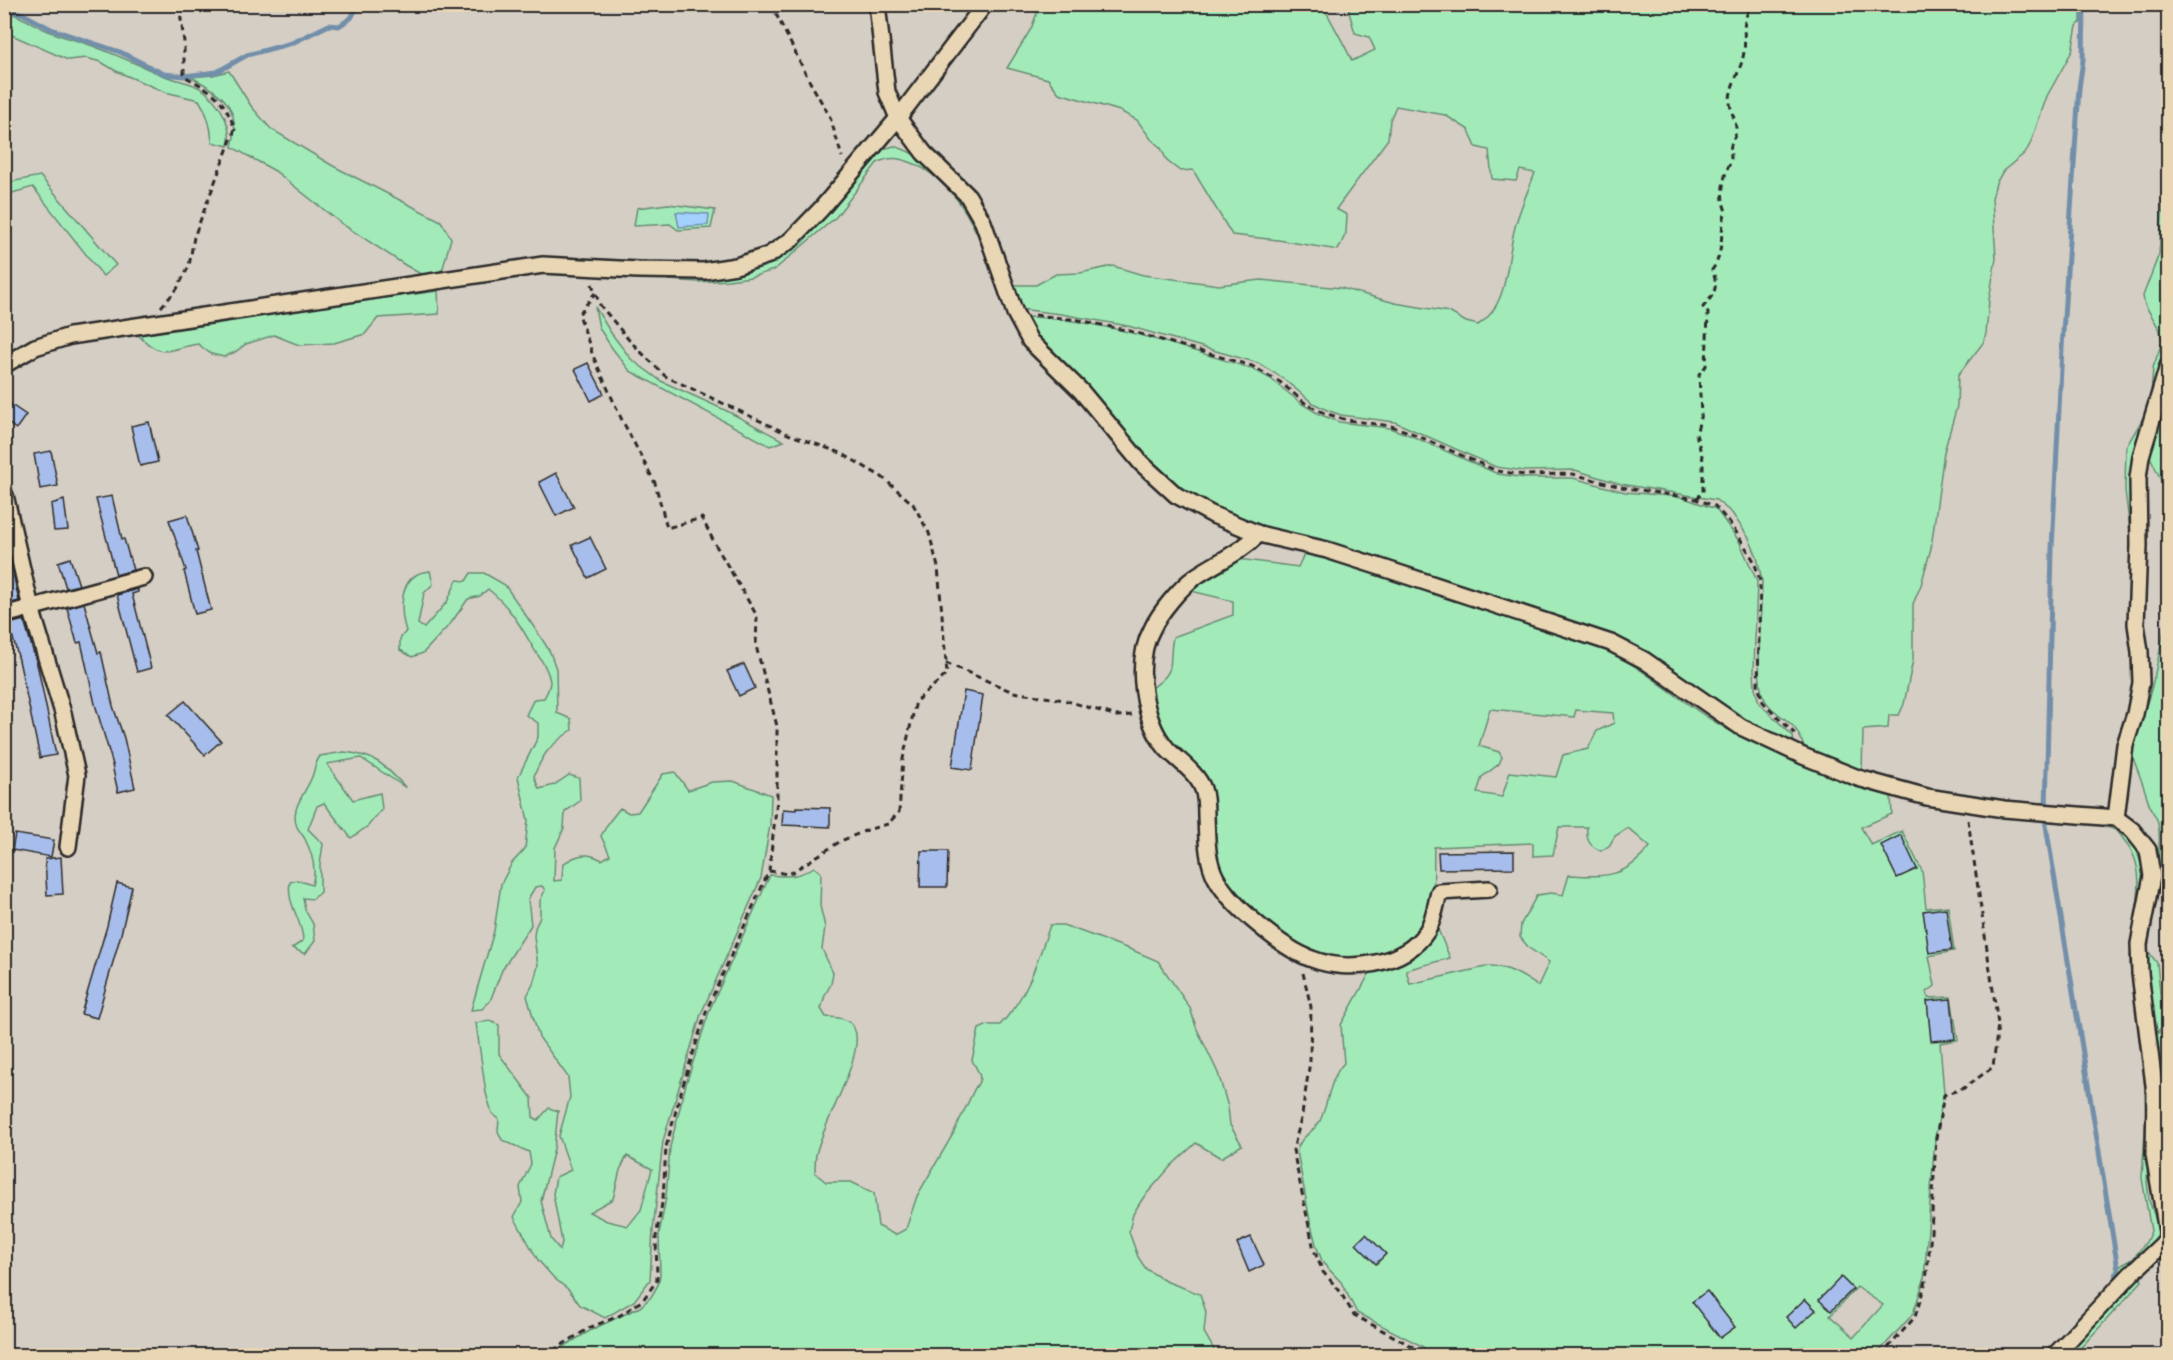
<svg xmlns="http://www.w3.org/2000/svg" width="2173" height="1360" font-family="'Architects Daughter',sans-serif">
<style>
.green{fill:#a2ebb9;stroke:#668b72;stroke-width:1.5;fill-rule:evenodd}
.water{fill:#a2d1fe;stroke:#728faa;stroke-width:1.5}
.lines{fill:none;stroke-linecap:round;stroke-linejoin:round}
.stream{stroke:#728faa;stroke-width:5}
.building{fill:#a7bdeb;stroke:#2b2b2b;stroke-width:1.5}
.minor-casing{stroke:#2b2b2b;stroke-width:20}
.path{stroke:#2b2b2b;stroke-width:3;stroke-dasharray:6 4.5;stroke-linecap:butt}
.minor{stroke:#e9d6b4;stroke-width:15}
</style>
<rect width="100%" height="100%" fill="#d5cec4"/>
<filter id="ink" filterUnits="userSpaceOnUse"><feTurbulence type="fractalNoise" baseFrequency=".0167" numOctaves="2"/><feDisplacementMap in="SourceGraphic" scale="12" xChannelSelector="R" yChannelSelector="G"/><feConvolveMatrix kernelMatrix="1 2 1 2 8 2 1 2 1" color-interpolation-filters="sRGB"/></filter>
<g filter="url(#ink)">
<g class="green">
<path d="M1040,5H1323C1332,24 1343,41 1352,61L1375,50L1369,37L1355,33L1347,5H2081V22L2077,26L2072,51L2047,96L2031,142L2026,152L2003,171L1996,183L1992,198L1996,258L1989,300L1986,334L1983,343L1958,375L1957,406L1944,452L1931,548L1921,585L1913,604V660L1904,704L1899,715H1889L1888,728L1863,730L1862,773L1806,754C1803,744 1800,733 1792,725C1782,715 1769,710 1763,696C1755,676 1762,606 1762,581L1757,557L1749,538L1732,513L1716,500L1621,484L1575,470L1525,471L1496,467L1395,422L1341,415L1327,410L1313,403L1281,377L1258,363L1128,326L1061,314L1019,309L1011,285H1036L1056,274L1080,273L1113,266L1143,275L1219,285L1261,280L1341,288L1395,303L1449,312L1466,322L1478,325C1510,305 1506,259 1515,227C1520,208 1528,191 1535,173L1520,170L1516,181L1492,179L1489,150L1476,147L1469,130L1445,115L1396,106L1390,120L1388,139L1336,209L1347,215L1346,233L1338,250L1278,240L1232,235L1193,170L1180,171L1167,161L1161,148L1151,139L1137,120L1120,111L1059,93L1048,79L1007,68L1031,29Z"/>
<path d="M5,11C21,16 35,25 50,32C66,38 83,42 98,48C120,56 140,66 162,75C176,81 196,82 208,94C222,107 233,128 228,146L212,142C211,126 208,113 199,100L165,92L116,71L101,62L86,58L68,60L5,32Z"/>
<path d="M229,71L251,106L271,129L333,166L441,221L451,238L443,268L436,277L419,273L405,265L342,224L275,171L232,147C242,109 223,93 191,77L213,75Z"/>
<path d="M894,146C933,158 966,193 982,232C988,245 990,262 994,277C979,233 960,187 917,165C903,159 892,155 877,163L836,217L774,270L751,277L728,280L698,282L668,280C694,279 720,278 746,272C800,258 839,198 872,157L883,149Z"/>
<path d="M2168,171V264L2164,280L2167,358L2154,404L2133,555L2125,490L2126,447L2146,413L2151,394L2153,368L2162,342L2160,330L2145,305L2143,296L2159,254L2165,175Z"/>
<path d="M40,176L116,265L103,276L33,187L5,195V183Z"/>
<path d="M668,204L715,210L711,228L678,230L670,224L634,226L637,208Z"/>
<path d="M438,291L439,314L378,318L365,334L334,343L299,345L274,335L246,344L235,352L224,357L211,354L198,344C165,349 164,361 136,333L225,319Z"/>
<path d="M595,307L611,333L631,359L661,381L727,411L784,441L770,446L630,371L612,348L599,328Z"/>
<path d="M1024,317C1102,318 1179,347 1253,369L1271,379L1302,404L1319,414L1339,422L1389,428L1407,434L1498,474L1525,478H1573L1625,492L1681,497L1716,509L1739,541L1757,581L1754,670L1755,688L1759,703L1793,736L1794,744L1747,725L1647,656L1259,531L1177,490L1033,340Z"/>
<path d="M2168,377V495L2146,448Z"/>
<path d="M1305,552L1428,590L1606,650C1650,671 1683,705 1725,728C1775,756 1837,776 1891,796L1892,814L1861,827L1871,845L1902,831L1922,871L1926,908L1948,906L1954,951L1929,956L1935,986L1927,992L1928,998L1951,997L1958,1040L1940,1043L1944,1093L1935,1138L1924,1280L1913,1314L1876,1355C1865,1355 1853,1357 1842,1355C1822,1353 1803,1337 1783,1356H1432L1422,1346L1357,1313L1341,1282L1323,1263L1317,1248L1310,1221L1297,1151C1299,1137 1314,1132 1320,1121C1329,1102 1329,1079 1344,1063L1341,1025L1372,969L1436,925L1450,958L1406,970L1410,984L1490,966C1510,967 1522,976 1538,986L1549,962L1529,948L1520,937L1521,924L1537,895L1551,893L1563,895L1569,875C1606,877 1625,878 1650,847L1628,828L1615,836L1609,846L1601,851C1589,846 1586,840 1587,827H1559L1553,855L1533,856V843L1434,847C1433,869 1436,893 1428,914C1412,957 1355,970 1315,956C1309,953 1302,948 1296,944C1264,924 1233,898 1216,865C1210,854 1208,796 1206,779C1197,764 1183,754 1172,741C1160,726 1155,707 1149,690C1179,670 1167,667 1173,637L1233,615V601L1187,590L1238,559L1298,567ZM1490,709L1574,717L1576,710L1613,713L1614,723L1597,731L1588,749L1563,755L1556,777L1510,772L1502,797L1477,793L1482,777L1499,764L1502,757L1499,752L1479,746ZM1857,1287L1883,1305L1854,1337L1830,1316Z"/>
<path d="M430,571L433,584L424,593L418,624L424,628L447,602L457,580L466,581L471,573H484L505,585L542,639L550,652L556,669L557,713L571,719L572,730C551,745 544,751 534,776L539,789L554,785L569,775L579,778L580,801L565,812L564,828L555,848L554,881L562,880L563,864C577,854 587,852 602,860L610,855L601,836L609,822L620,808L629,813L638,812L663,774L675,772L688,790L712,782L733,781L771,795L770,825L761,878L701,1014L663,1141L653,1230L650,1280L634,1301L605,1318L580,1305L569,1290L554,1278L538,1260L514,1217L522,1202L520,1187L531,1164L529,1152L502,1140L498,1131L499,1119L492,1113L486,1093L476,1023L490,1021L499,1025V1054L532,1098L533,1117L538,1120L549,1108L558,1111L554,1149L541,1201L551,1239L560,1250L562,1242L553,1194L556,1177L571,1170L559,1136L570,1097L568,1077L539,1037L527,996L533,984L538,966L534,937L535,928L540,917V901L545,890L542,886L535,887L528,899L531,925L502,970L490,1001L482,1009L471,1010L494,931L501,884L512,863L525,849L528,820L518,777L538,737V723L526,715L534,699L544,698C547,693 550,686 550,681C547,665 538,657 531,644C519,623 507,604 488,589L480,596L468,599L451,623L423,653L412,657L400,650V639L406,631C401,615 398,586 416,575C419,572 426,572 430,571ZM627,1156L652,1169L641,1210L628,1226L607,1221L589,1212L613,1199L620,1170Z"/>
<path d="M2168,618V894L2155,888C2156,868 2162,843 2158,823C2157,817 2152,812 2150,807C2144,785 2136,766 2128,745C2150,711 2157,664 2165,625Z"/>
<path d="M344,752C378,756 383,764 406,788L361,758L327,764L353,800L380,793L382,809L368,826L351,838L324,803L317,806L308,829L323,844L320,865V892L313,899L303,898L305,910L313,924L315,941L305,954L292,948L303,941C303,920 286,905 290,882L297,880L312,885C317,870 312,853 305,839C303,835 299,831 297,827C289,807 308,791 313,774C315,767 315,763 320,756Z"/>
<path d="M2046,821L2117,826L2136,849L2143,869L2150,1095L2147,1182L2149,1200L2158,1226V1233L2148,1251L2120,1278V1266L2133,1259L2146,1242L2151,1231L2142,1178L2146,1117L2143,1051L2130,965C2129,925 2154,874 2124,840C2121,835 2116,829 2110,828C2092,822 2066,823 2046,821Z"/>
<path d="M814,867L821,873L820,906L825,927L822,949L833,973L831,984L825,995L821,1009L826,1017C836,1018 849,1017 854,1028C867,1053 821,1126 816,1155C815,1160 815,1167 815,1173L826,1182H851L874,1193L878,1226L895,1235L906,1229L917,1196L953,1134L975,1088C985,1077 977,1071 972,1060L979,1029L988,1025H1000C1028,995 1037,963 1050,925H1063L1132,950L1158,961L1190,1008L1196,1027L1218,1073L1228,1107L1230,1125L1242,1145L1221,1158L1196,1143L1172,1165L1143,1198L1133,1214L1129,1232L1138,1257L1146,1269L1165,1281L1200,1294L1206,1312L1204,1332L1217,1355H549L593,1329L640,1307L651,1297L658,1285L660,1275L659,1234L666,1198L670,1147L686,1084L710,1009L770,875C788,877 799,877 814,867Z"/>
<path d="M2145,947L2157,963L2163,1021L2168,1013V1022L2154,1034L2147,989Z"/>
<path d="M2168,1024V1222L2160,1184L2155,1036Z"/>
<path d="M2141,1276L2142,1281L2074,1355H2067Z"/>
</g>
<path class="water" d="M676,212L709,214L708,225L679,227Z"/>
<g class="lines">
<g class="stream">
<path d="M4,9L23,14L51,29L120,52L164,74L184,76L217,72L247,55L292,43L329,25L339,26L351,18L359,4"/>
<path d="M2046,810L2052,549L2062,348L2079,88L2083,60L2084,4"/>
<path d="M2045,819L2118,1269L2113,1285"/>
</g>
</g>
<g class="building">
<path d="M588,363L604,394L591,401L575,369Z"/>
<path d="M4,400L26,415L16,429L4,420Z"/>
<path d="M149,422L158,462L140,466L131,426Z"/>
<path d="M51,451L58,486L40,489L34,454Z"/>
<path d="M556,473L574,507L556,516L539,482Z"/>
<path d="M112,496L122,539H124L133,570L116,575L96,499Z"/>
<path d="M64,500L68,530L54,531L51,504Z"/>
<path d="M187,515L198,551H196L211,610L195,614L184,571L186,570L169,520Z"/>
<path d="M590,537L606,569L588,578L572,545Z"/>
<path d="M4,550H8L19,601L7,604L4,594Z"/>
<path d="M70,558L79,585L66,588L58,562Z"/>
<path d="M138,589V592L132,594L151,668L137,672L117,595Z"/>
<path d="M84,603L98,653L101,652L113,706L124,738L135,788L118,792L112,765H113L95,704L81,642L77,643L67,608Z"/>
<path d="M24,620L38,668L56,755L40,758L19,660L9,624Z"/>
<path d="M744,664L755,688L739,696L727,671Z"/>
<path d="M964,691L983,695L972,770L952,767Z"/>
<path d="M185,701L221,741L205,755L168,715Z"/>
<path d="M796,807L830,808V827L782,825L783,809L796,810Z"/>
<path d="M15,834L54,840L51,857L12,850Z"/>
<path d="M1901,835L1917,869L1897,878L1881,845Z"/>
<path d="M921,851H948L947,887H920Z"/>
<path d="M1514,851V868L1439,869L1438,852Z"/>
<path d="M61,857L63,894L47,895L45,859Z"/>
<path d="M117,883L132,887L121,934L97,1018L81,1014L107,926Z"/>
<path d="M1946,908L1952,950L1929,953L1923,911Z"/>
<path d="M1951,999L1955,1039L1931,1041L1927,1001Z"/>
<path d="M1366,1234L1386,1254L1376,1264L1356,1244Z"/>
<path d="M1251,1237L1264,1265L1249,1272L1237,1243Z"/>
<path d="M1841,1277L1853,1289L1831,1311L1819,1300Z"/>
<path d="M1707,1291L1735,1327L1720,1338L1692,1302Z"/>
<path d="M1805,1299L1816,1310L1796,1328L1786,1317Z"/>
</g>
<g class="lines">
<g class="minor-casing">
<g id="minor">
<path d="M877,4L887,92L898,118L924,153L968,196L983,222L1015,313L1030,341L1081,391L1141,463L1176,495L1213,515L1259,534L1327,550L1377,566L1611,643L1644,660L1741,727L1803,756L1858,778L1927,797L2004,809L2116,818L2132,830L2148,850L2152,876L2139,944L2140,973L2155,1093L2154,1154L2168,1238"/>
<path d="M4,365L35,347L70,336L543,265L638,270L704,271L736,266L769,255L791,240L821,209L898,118L985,4"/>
<path d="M5,495L31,608L63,713L77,775L68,847"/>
<path d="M1259,534C1240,553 1217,562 1195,577C1180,588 1160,612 1152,629C1134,662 1143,721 1167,749C1179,761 1197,773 1203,789C1206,797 1206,808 1206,816C1207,837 1206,859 1216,878C1230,905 1283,949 1312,959C1348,973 1404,966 1427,931C1434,920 1436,904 1439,892L1489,889"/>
<path d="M4,615L144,577"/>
<path d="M2116,818L2125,745L2135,714L2141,683L2140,652L2136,624L2139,545L2138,478L2141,456L2168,366"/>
<path d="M2054,1356L2131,1274L2168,1239"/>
</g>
</g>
<g class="path">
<path d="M771,4L810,82L830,117L842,157"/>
<path d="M592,284L600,305L629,340L665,376L788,434L841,453L882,477L913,504L929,533L938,567L947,674L916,701L903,759L899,812L888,824L867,830L841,841L789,874L769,871"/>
<path d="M161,307L177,289L189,266L194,237L235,129C222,96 215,93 184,76V42L179,4"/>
<path d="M1035,315L1079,320L1130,331L1252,366L1280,382L1305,403L1324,413L1347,420L1391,426L1409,432L1497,471L1524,475L1573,474L1621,487L1696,499L1715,506L1733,527L1754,561L1760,581L1758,686L1763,702L1795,734"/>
<path d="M1696,499L1703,492V460L1696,434L1701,416L1699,374L1706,366L1708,313L1703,307C1715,294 1719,286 1712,270C1725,253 1719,230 1726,211C1721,200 1722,188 1725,176C1726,170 1730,165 1731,159C1731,154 1730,149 1731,145C1732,140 1735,137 1736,132C1737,121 1730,112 1730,101C1730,85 1740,72 1743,57C1748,37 1738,23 1753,4"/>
<path d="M946,663L1013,692L1064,700L1117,716L1134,715"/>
<path d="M1303,973L1311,1007L1310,1061L1302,1115L1293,1150L1314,1250L1323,1272L1339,1290L1354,1315L1419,1350L1425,1356"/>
<path d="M2162,1029L2168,1023"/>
<path d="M544,1356L591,1327L619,1316L643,1300L657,1280L656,1237L663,1198L666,1147L683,1085L707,1009L769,871L777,800V726L756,646L757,616L715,544L702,518L667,528L655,483L621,418L593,356L579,314L595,293"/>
<path d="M1789,1356L1792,1353L1810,1350L1830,1356"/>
<path d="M1881,1356L1915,1317L1926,1281L1931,1233L1936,1138L1944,1095L1964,1088L1993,1067L1998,1024L1968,820"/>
</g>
<use href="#minor" class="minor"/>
</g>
</g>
<rect width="2173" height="1360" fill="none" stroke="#e9d6b4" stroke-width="24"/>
<rect x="12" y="12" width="2149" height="1336" fill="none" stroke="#2b2b2b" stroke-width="2" filter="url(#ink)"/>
</svg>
